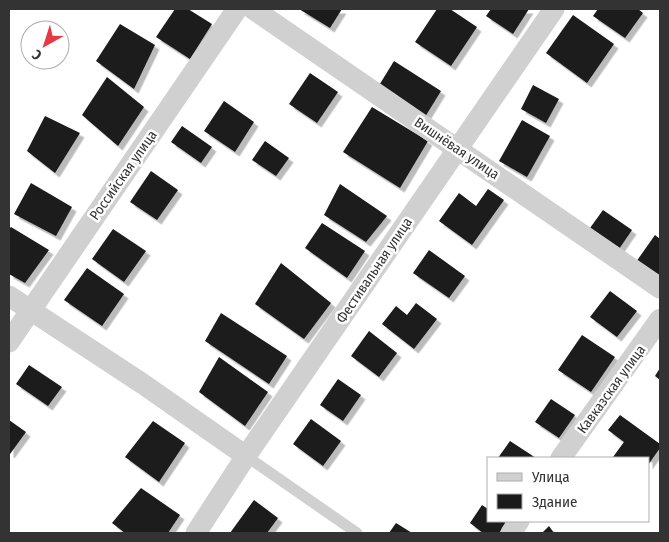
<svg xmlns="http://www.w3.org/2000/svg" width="669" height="542" font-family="'Fira Sans Condensed',sans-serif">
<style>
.building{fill:#1a1a1a;filter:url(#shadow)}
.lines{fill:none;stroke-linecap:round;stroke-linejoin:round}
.lane{stroke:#d0d0d0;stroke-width:11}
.street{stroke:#d0d0d0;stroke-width:21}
.labels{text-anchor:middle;stroke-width:5;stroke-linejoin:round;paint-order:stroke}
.street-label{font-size:14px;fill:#333;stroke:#fff}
</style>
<defs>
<filter id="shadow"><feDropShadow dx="4.5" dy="4.5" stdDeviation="0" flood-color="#0004"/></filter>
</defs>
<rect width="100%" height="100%" fill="#fff"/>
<g class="building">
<path d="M175,9H188L212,24L190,59L156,37Z"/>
<path d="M299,9H342L330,28Z"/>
<path d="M437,9H450L477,27L451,66L415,42Z"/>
<path d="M491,9H529L513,34L486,16Z"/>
<path d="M598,9H638L643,13L625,38L593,16Z"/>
<path d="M573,15L614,44L587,83L546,53Z"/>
<path d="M120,24L155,45L134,89L96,61Z"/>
<path d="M394,61L441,91L425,117L378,87Z"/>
<path d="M310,73L338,92L317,123L289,104Z"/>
<path d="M107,77L144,107L118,146L82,115Z"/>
<path d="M533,85L559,99L546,123L521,109Z"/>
<path d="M224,101L254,122L235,152L204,131Z"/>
<path d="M372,107L428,141L400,188L343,152Z"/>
<path d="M45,116L80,133L55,173L27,151Z"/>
<path d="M522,120L550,136L527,177L499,161Z"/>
<path d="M182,126L212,147L201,163L171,142Z"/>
<path d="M265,141L289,158L276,176L252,160Z"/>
<path d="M151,171L178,190L157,220L130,202Z"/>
<path d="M31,183L72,207L56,236L14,214Z"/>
<path d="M340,184L387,216L366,242L324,215Z"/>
<path d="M488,189L504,200L472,245L439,221L459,193L476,206Z"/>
<path d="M603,210L632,230L619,249L590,228Z"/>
<path d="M322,223L365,251L347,278L305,248Z"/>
<path d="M11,227L49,250L25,283L9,274V229Z"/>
<path d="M113,229L146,251L124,282L92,259Z"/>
<path d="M655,235L660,239V279L636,262Z"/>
<path d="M429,250L465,276L449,298L413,273Z"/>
<path d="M281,263L331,303L304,339L255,304Z"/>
<path d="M87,268L124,294L102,326L64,300Z"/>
<path d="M610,291L637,311L617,337L590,317Z"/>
<path d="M416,303L437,319L414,349L382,324L396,306L407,315Z"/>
<path d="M221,313L287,356L269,384L205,341Z"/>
<path d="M369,331L397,353L379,377L351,356Z"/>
<path d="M582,335L615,357L591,392L558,370Z"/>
<path d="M219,357L268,392L245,426L199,392Z"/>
<path d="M29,365L62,387L48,406L16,384Z"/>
<path d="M660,368V380L655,376Z"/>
<path d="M338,379L361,395L343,421L320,405Z"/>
<path d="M551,399L575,415L559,438L535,422Z"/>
<path d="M620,415L660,444V448L648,465V458L613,457L624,442L608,430Z"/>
<path d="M311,419L341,441L323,466L293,444Z"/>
<path d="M9,420L26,432L10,454L9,453Z"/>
<path d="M153,421L185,443L159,482L125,457Z"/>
<path d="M510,441L536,458H498Z"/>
<path d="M141,488L180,515L168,533H125L112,523Z"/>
<path d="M254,500L278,518L267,533H230Z"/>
<path d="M482,505L488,509V521H503L506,523L499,533H483L470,523Z"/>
<path d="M396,523L412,533H389Z"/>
<path d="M549,526L554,533H542Z"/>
</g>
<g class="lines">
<path class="lane" d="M246,456L357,533"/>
<g class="street">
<path d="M253,9L660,288"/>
<path d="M9,296L143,384L246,456"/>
<path d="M9,342L237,9"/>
<path d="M561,458L660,319"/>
<path d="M196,533L246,456L554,9"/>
<path d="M511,533L519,521"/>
</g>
</g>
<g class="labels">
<g class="street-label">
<text transform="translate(457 148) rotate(34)" y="5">Вишнёвая улица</text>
<text transform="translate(123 175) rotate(-55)" y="5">Российская улица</text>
<text transform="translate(374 270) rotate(-56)" y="5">Фестивальная улица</text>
<text transform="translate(611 389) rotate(-54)" y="5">Кавказская улица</text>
</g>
</g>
<rect width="669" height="542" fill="none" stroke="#333333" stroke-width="20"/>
<rect x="487" y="457" width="162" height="65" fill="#ffffff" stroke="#adadad"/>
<rect x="497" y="473" width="25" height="8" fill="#d0d0d0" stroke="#adadad"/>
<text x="532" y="482" font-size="15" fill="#333333">Улица</text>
<rect x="497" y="494" width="25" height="15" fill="#1a1a1a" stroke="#adadad"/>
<text x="532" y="507" font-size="15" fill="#333333">Здание</text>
<g transform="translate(45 45) rotate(219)"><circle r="24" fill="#ffffff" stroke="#adadad"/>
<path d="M0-4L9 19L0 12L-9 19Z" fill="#e63946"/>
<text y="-8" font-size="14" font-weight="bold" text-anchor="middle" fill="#333333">С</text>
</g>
</svg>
